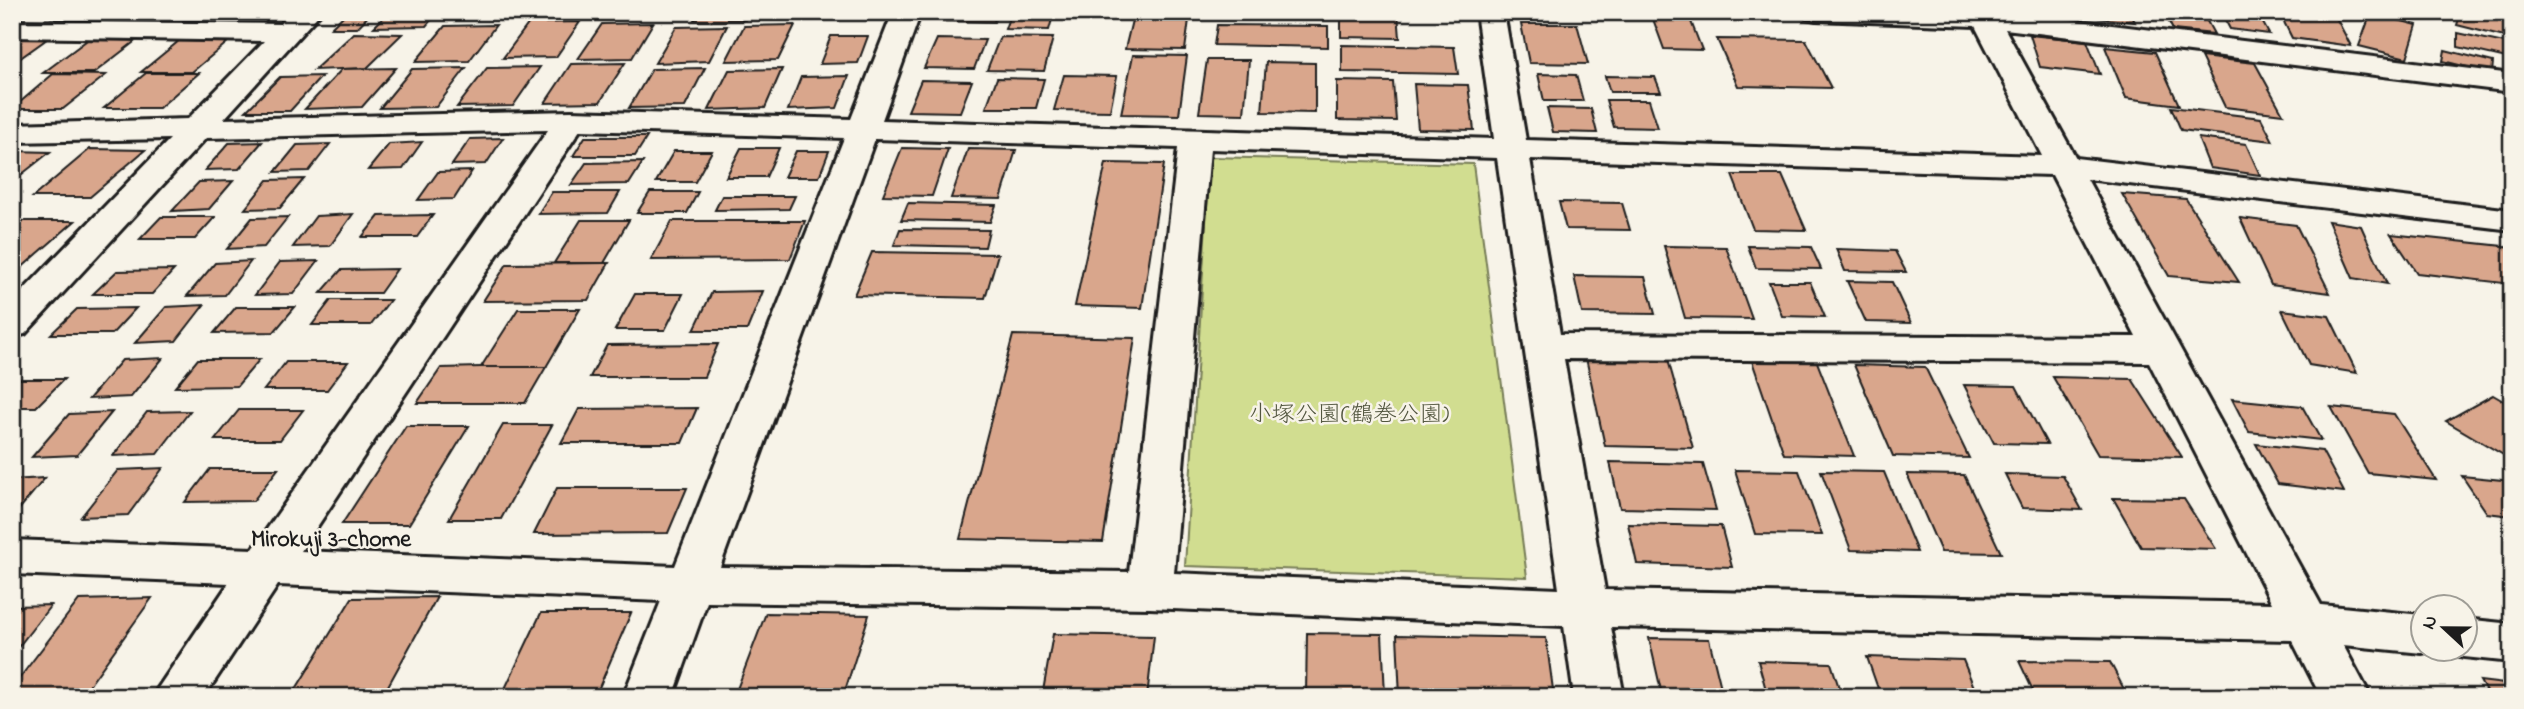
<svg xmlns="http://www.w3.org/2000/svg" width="2524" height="709" font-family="'Indie Flower','Klee One',sans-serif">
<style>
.green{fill:#d1dd90;stroke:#767c56;stroke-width:2}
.building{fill:#d9a68c;stroke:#1c1c1c;stroke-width:2}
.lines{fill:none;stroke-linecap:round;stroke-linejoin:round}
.minor-casing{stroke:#1c1c1c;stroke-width:6}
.minor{fill:#f7f3e8;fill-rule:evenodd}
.labels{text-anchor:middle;stroke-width:5;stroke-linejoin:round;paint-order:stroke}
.park-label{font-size:23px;fill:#52563f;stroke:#f7f3e8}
.neighbourhood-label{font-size:24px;font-weight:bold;fill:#1c1c1c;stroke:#f7f3e8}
</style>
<rect width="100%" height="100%" fill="#f7f3e8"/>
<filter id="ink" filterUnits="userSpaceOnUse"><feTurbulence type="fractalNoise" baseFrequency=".0143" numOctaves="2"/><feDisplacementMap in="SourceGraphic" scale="14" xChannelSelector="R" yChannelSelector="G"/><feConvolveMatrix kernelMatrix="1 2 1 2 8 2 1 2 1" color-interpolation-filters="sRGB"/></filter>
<g filter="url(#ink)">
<path class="green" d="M1210,157L1473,164L1527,577L1185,566Z"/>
<g class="building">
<path d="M58,12H106L99,17H52Z"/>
<path d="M133,12H181L172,19H125Z"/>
<path d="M227,12H274L268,18L220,17Z"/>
<path d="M347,12H372L357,28H331Z"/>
<path d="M389,12H438L426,26L374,27Z"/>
<path d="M458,12H508L503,18L453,19Z"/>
<path d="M547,12H597L593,18L542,19Z"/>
<path d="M611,12H661L609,16Z"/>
<path d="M699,12H749L745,20H694Z"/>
<path d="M768,12H818L815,18L765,19Z"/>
<path d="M848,12H884L882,17H846Z"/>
<path d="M942,12H997L994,22L939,21Z"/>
<path d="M1011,12H1054L1049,30L1005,29Z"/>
<path d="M1134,12H1190L1185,50L1125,49Z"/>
<path d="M1341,12L1398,13L1400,38L1341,37Z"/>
<path d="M2077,12H2130L2135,22L2079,16Z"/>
<path d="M2164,12H2202L2214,34L2173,30Z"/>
<path d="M2221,12H2257L2269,34L2230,29Z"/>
<path d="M2279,12H2333L2351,46L2292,38Z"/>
<path d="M2461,12H2512V39L2457,25Z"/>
<path d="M2371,13L2417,25L2407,58L2359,46Z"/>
<path d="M1653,19H1690L1702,50L1664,49Z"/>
<path d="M580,22L556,57L503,58L529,23Z"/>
<path d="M653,23L632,58L578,59L602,24Z"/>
<path d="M1521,24H1577L1588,64L1529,63Z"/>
<path d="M496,25L469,61L415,62L445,26Z"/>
<path d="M795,25L778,60L726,61L744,26Z"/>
<path d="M1217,25L1328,26V47L1214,45Z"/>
<path d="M727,26L709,61L655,63L676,27Z"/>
<path d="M354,33L402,34L367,68L314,70Z"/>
<path d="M2458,33L2509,44L2511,59L2458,47Z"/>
<path d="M12,34H54L12,64Z"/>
<path d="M94,35L142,36L94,73H43Z"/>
<path d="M2030,35L2087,41L2100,74L2040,67Z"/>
<path d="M185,36L234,37L192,72H141Z"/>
<path d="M831,36H868L858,63L820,64Z"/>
<path d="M1000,37L1053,38L1044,71L987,70Z"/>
<path d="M937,39L985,40L974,69L924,68Z"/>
<path d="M1717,39L1806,40L1831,88L1738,86Z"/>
<path d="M1342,45L1454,47L1458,74L1342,72Z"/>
<path d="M2105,47L2155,52L2179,105L2126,98Z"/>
<path d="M2445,50L2493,62L2492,73L2443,61Z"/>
<path d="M1133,55L1187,56L1179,115L1121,114Z"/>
<path d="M2201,57L2255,63L2283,114L2225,107Z"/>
<path d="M1207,60H1249L1244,114L1199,113Z"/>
<path d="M1266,62L1315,63V113L1262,112Z"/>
<path d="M625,63L600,102L545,103L571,64Z"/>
<path d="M540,67L513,106L457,107L487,68Z"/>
<path d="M396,68L362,107L305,109L342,69Z"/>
<path d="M466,68L436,107L380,108L412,69Z"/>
<path d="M705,68L685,107L629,108L652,69Z"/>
<path d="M782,69L765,108L709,110L729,70Z"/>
<path d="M146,73H199L159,108H104Z"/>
<path d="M53,74L106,75L63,109H12Z"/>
<path d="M1538,74L1576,75L1583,101H1544Z"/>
<path d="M1064,75L1117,76L1110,111L1054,110Z"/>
<path d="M322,76L290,111H246L280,77Z"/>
<path d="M849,76L837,108L788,110L801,77Z"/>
<path d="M1605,76L1655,77L1661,92H1610Z"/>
<path d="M997,78L1044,79L1036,108H986Z"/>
<path d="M921,80L972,81L960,112L908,111Z"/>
<path d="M1337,81L1393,82L1396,121L1337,120Z"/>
<path d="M1414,84L1468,85L1474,130L1418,129Z"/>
<path d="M1606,100H1649L1658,128L1614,127Z"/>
<path d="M2171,107L2261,118L2273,141L2181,130Z"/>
<path d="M1547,108L1591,109L1597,133L1553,132Z"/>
<path d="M585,137H647L635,156H573Z"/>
<path d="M503,138L486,164L452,165L470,139Z"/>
<path d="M2198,138L2246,144L2260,175L2210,168Z"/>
<path d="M262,142L239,169L205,170L229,143Z"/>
<path d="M422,142L403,169L368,170L389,144Z"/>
<path d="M330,144L309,171L275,172L297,145Z"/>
<path d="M741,148H779L766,177H726Z"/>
<path d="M902,148L948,149L932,196L883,195Z"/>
<path d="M90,149L145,150L90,197H33Z"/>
<path d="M968,149L1016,150L1001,199L951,198Z"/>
<path d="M12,151L50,152L12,182Z"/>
<path d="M674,151H712L695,182H656Z"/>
<path d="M796,151H829L819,177H784Z"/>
<path d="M643,162L629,184L571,185L586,163Z"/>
<path d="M1106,163L1164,164L1142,308L1075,306Z"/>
<path d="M472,171L454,199L418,200L438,172Z"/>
<path d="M1732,175H1782L1806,230L1753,229Z"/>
<path d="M304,179L280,208L245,209L268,180Z"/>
<path d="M233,181L209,209L172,211L199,182Z"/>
<path d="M552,192H620L608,213L538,214Z"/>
<path d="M650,192H698L687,213H637Z"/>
<path d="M2122,194L2186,199L2239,282L2169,276Z"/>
<path d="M722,196H795L789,209L715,210Z"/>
<path d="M1559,202L1622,203L1630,230L1566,229Z"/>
<path d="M908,203L996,205L990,222L901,220Z"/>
<path d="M353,214L330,246L293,247L316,216Z"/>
<path d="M433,215L417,237H362L379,216Z"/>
<path d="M161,217H215L195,239H140Z"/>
<path d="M288,217L264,247L227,249L252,218Z"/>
<path d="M2240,218L2296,225L2330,293L2271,285Z"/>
<path d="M581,220H629L604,263H554Z"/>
<path d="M16,221H75L12,276V224Z"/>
<path d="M672,221H805L790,259L651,260Z"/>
<path d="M2328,221L2361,226L2387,284L2353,278Z"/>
<path d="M900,229L989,230L985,247L894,245Z"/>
<path d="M2391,234L2512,247V284L2417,273Z"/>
<path d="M1664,246L1726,247L1752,319L1685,318Z"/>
<path d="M1748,246L1811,247L1821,269L1756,268Z"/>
<path d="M1836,249L1895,251L1906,272L1845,271Z"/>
<path d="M872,252L998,254L985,298L854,295Z"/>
<path d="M251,261L225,295L187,296L215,263Z"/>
<path d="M318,261L293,294L255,295L280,262Z"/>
<path d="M604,263H609L588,300L483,301L507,264Z"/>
<path d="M397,269L380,293H321L341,270Z"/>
<path d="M174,270L152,294H93L117,271Z"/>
<path d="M1574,276L1645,277L1655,314L1582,313Z"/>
<path d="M1847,281L1892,282L1911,323L1866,322Z"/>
<path d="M1769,282H1810L1825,317L1782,316Z"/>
<path d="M763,291L747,330H694L712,292Z"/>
<path d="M635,294H683L665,330H615Z"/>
<path d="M331,300H390L371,325H312Z"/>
<path d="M204,305L176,341L135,343L166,307Z"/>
<path d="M236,307H295L274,332L214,333Z"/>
<path d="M136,308L112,334H51L77,309Z"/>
<path d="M518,309H580L546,367H481Z"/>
<path d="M2282,310L2329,316L2357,373L2309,365Z"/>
<path d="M1013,335L1135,338L1103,542L960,539Z"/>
<path d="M718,344L704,377H590L607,345Z"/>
<path d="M163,358L131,397L89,399L122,360Z"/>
<path d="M1586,358L1668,360L1693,448L1605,446Z"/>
<path d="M198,359H260L237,386L175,387Z"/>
<path d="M1752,361L1817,362L1854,456L1784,454Z"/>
<path d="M286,362H348L327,390H264Z"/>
<path d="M1854,365L1925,367L1969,458L1893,456Z"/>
<path d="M481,367H546L525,403H417L441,368Z"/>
<path d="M2053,377L2132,379L2182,457L2098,455Z"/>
<path d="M12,379H64L36,407H12Z"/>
<path d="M1964,385L2016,386L2047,444L1994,443Z"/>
<path d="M2493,395L2512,406V460L2446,421Z"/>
<path d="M2232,399L2302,406L2321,440L2249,432Z"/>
<path d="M2331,407L2394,414L2436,480L2368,473Z"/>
<path d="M697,408L682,443H561L579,409Z"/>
<path d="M239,410H303L280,440H215Z"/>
<path d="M190,411L157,454L113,456L147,412Z"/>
<path d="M112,412L77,455L32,457L69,414Z"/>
<path d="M503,425H552L501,519H449Z"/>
<path d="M406,426H469L409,524H342Z"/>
<path d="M2256,444L2322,451L2344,492L2278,484Z"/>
<path d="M1610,462L1703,464L1716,510L1620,508Z"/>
<path d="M163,468L128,515L81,517L118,470Z"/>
<path d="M210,469H278L253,501L185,502Z"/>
<path d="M1735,470L1799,471L1822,535L1755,534Z"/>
<path d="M1821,471L1884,472L1917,552L1851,550Z"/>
<path d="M1907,474L1964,475L2001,553L1941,552Z"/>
<path d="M2005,474L2063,476L2082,510L2022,508Z"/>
<path d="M2462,476L2512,481V516L2487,513Z"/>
<path d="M45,478L12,518V480Z"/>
<path d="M557,488H687L668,533L534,534Z"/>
<path d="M2113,498L2184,499L2216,549L2141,547Z"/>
<path d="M1628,524L1721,526L1732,567L1637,564Z"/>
<path d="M437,597L382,697H291L352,598Z"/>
<path d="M152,598L81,697H12V688L79,600Z"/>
<path d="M51,605L12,655V606Z"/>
<path d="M541,613H631L595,697H501Z"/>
<path d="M766,613L869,615L843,697H734Z"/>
<path d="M1307,633L1382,634L1385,695L1306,693Z"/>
<path d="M1053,634L1154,636L1147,697H1042Z"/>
<path d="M1397,635L1546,638L1554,697H1400Z"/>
<path d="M1649,638L1709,639L1723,696L1662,695Z"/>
<path d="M1867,657L1963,660L1978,697H1881Z"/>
<path d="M1758,661L1831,663L1842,697H1768Z"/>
<path d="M2019,661L2110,662L2128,697H2036Z"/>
<path d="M2480,681L2512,685V697H2489Z"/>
</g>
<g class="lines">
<g class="minor-casing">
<g id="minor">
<path d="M291,12H321L224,119L571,111L851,119L893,12H921L882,120L1494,139L1476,12H1504L1526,140L2042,156L1975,26L1816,20L1806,18L1802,12H2006L2512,74V92L2005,29L2076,158L2512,210V230L2087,179L2321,605L2422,615V650H2433L2422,653L2343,645L2371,697H2321L2292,640L1611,627L1624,697H1574L1564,626L1150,608L707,602L673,697H623L661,601L278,585L204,697H152L229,583L12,574V540L253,549L548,130L206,138L25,334L12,337V302L170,139L12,142V124L188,119L264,41L12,37V21L280,24ZM580,130L844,138L675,566L301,551ZM875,139L1178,148L1129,572L720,567ZM1210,149L1497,158L1559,589L1174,573ZM1530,159L2052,175L2136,337L1560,334ZM1564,359L2149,362L2272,603L1605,590Z"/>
<path d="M2464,619L2512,624V662L2464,657L2447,652L2464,650Z"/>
</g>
</g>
<use href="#minor" class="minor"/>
</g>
</g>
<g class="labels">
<g class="park-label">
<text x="1349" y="421">小塚公園(鶴巻公園)</text>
</g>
<g class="neighbourhood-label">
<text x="331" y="546">Mirokuji 3-chome</text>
</g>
</g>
<rect width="2524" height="709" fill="none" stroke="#f7f3e8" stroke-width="42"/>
<rect x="21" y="21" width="2482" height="667" fill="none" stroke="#1c1c1c" stroke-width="2.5" filter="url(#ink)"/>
<g transform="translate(2444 628) rotate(292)"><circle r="33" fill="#f7f3e8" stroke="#9f9d96" stroke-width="2"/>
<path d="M0-5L12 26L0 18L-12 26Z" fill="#1c1c1c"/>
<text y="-10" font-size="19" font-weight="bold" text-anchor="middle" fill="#1c1c1c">N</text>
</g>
</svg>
